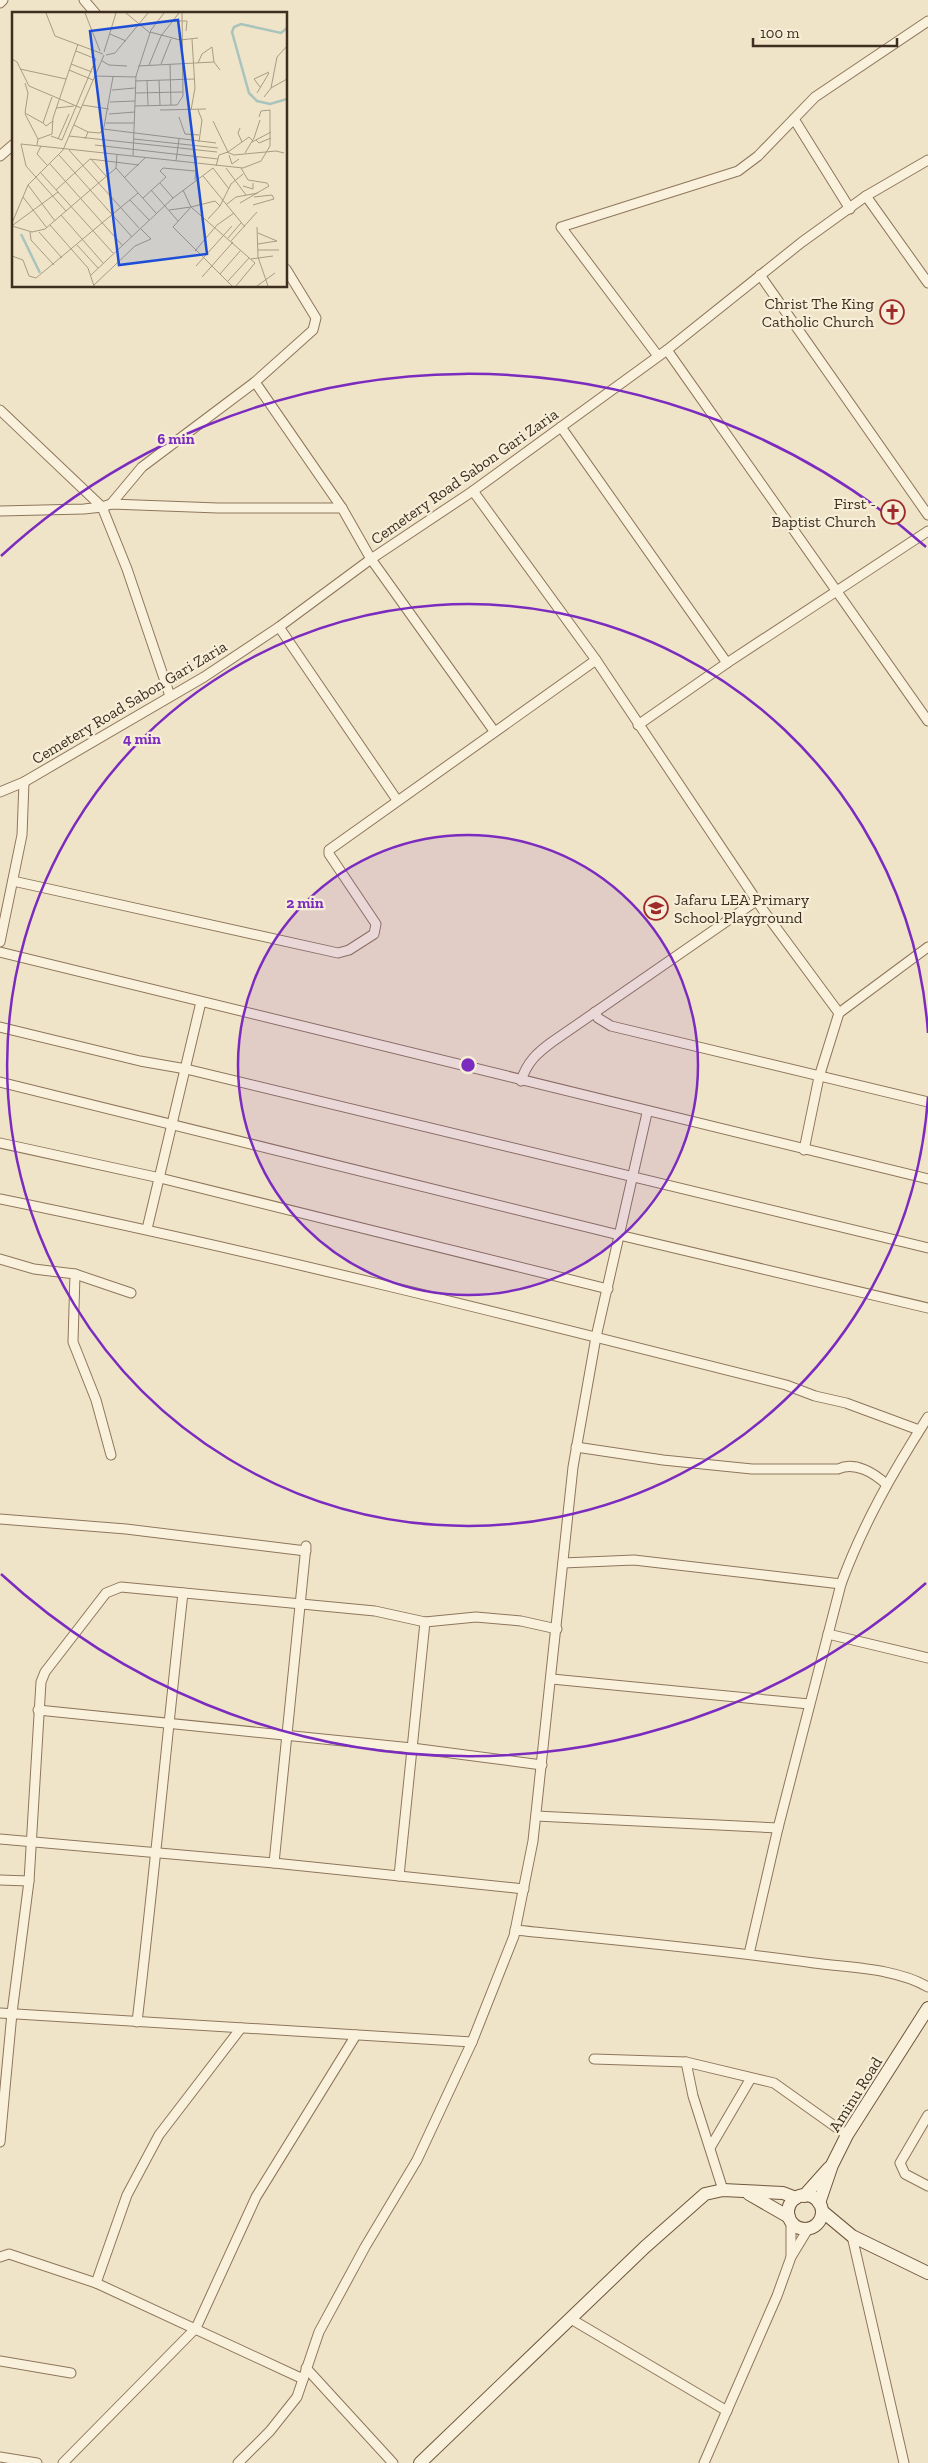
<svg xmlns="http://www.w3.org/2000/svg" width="928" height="2463" font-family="'Zilla Slab',serif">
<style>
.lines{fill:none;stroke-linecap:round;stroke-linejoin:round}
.street-casing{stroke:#8d765c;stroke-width:11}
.secondary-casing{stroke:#6f573f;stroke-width:14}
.street{stroke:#faf1dc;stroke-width:9}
.secondary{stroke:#faf1dc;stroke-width:12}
.ring{fill:none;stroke:#7b2cbf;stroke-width:2.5}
.labels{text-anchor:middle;stroke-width:4.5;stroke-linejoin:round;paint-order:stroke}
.poi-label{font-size:16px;fill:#3d2e20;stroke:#f7eed8;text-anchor:end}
.street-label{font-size:16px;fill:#3d2e20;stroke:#f7eed8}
.inset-river{fill:none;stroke:#a9c4bc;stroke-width:2.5}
.inset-road{fill:none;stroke:#a89b85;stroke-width:1}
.view{fill:#1d4ed8;fill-opacity:0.15;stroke:#1d4ed8;stroke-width:2.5}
.inset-edge{fill:none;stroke:#3d2e20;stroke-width:2.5}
.centre{fill:#7b2cbf;stroke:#f7eed8;stroke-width:2.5}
.ring-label{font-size:15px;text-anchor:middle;font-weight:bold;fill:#7b2cbf;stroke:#f7eed8;stroke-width:4.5;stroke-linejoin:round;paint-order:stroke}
</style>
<rect width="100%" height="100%" fill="#f0e4c8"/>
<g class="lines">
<g class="street-casing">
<g id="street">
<path d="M84,0L96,14"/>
<path d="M0,3L3,0"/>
<path d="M794,119L850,209"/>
<path d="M0,156L14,144"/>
<path d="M866,196L928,283"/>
<path d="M760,275L928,515"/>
<path d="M667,350L928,721"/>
<path d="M658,356L561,227L738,171L758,156L815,97L928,21"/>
<path d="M255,382L342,508L371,559L494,731"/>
<path d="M0,410L102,507L111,504L218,508H342"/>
<path d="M561,427L727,663"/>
<path d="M473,491L596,660L763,910L839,1013"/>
<path d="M111,504L142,467L255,382L313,330L316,318L286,269"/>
<path d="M0,511L84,509L102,507L127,569L170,696"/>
<path d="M279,627L397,800"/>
<path d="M638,725L727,663L928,531"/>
<path d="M0,792L24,782L204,677L279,627L371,559L473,491L667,350L802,242L866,196L928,160"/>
<path d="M13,881L338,953L349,950L374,934L376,924L329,854V850L596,660"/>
<path d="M0,942L22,835L24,782"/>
<path d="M0,952C309,1029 618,1106 928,1179"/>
<path d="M595,1012L598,1018L611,1026L928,1102"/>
<path d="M0,1027L140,1061L186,1069L928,1248"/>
<path d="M521,1081C527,1062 537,1053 552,1042L756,901"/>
<path d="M0,1082L619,1235L928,1308"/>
<path d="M0,1143L160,1178L608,1289"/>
<path d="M804,1150L819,1077L839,1013L928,947"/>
<path d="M0,1199C264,1253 525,1319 786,1385L815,1396L846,1403L919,1430"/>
<path d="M147,1229L201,1002"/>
<path d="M0,1259L34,1269L75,1274L73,1342L96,1400L111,1455"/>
<path d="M75,1274L131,1293"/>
<path d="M576,1447L663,1460L752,1469H838C855,1461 874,1473 886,1484"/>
<path d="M0,1519L126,1529L306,1551"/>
<path d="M563,1563L634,1560L841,1584"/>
<path d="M828,1634L928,1658"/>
<path d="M552,1679L809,1704"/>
<path d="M38,1710L412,1748L542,1765"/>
<path d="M536,1816L778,1828"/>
<path d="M0,1839L274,1863L524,1889"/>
<path d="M274,1863L306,1546"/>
<path d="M399,1876L425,1622"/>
<path d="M0,1880L29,1881"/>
<path d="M515,1930C615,1940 714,1949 814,1963C851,1968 895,1968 928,1987"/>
<path d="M749,1954L778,1828L841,1584C863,1524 894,1470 928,1417"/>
<path d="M0,2013L472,2042"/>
<path d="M137,2022C154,1879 167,1736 183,1593"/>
<path d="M594,2059L686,2062L774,2083L847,2135"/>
<path d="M686,2062L693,2096L723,2190"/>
<path d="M928,2115L900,2163L905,2174L928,2186"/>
<path d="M0,2142L12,2013L29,1881L41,1682L45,1672L106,1593L121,1587L375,1611L425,1622L476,1617L521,1621L557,1629"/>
<path d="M710,2148L751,2078"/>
<path d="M791,2221V2256"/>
<path d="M852,2236L904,2463"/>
<path d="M0,2257L9,2254L96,2283L303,2379"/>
<path d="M96,2283L127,2195L159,2135L241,2028"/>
<path d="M571,2319L727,2411"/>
<path d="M0,2361L71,2373"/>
<path d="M306,2368L393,2463"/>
<path d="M0,2457L37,2463"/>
<path d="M63,2463L196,2328L256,2197L356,2035"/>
<path d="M238,2463L270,2431L297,2397L319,2332L365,2247L417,2160L472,2042L514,1936L533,1841L573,1467L596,1337L647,1113"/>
<path d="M704,2463L777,2296L791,2257L808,2229"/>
</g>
</g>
<g class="secondary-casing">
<g id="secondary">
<path d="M749,2194L789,2217"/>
<circle cx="805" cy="2212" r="17"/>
<path d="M804,2196L829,2168"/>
<path d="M819,2203L832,2165L847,2135L928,2008"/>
<path d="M822,2211L852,2236L928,2273"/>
<path d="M420,2463L645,2247L705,2194L723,2190L783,2193L796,2198"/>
</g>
</g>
<use href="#street" class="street"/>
<use href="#secondary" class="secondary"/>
</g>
<circle cx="468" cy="1065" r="230" fill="#7b2cbf" fill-opacity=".12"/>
<g class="ring">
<circle cx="468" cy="1065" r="230"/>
<path d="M928 1097A461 461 0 1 1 928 1033"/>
<path d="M926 1583A691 691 0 0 1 1 1574M1 556A691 691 0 0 1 926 547"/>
</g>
<defs>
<g id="church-ring" transform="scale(1.25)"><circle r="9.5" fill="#f7eed8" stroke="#9e2a2b" stroke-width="1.5"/><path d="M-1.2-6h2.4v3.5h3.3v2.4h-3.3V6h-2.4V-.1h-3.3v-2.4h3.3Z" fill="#9e2a2b"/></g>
<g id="school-ring" transform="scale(1.25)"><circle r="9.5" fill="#f7eed8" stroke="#9e2a2b" stroke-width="1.5"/><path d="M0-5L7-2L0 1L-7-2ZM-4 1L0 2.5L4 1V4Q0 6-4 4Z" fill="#9e2a2b"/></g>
</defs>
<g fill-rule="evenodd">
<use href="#church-ring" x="892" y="312"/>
<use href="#church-ring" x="893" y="512"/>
<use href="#school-ring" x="656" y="908"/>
</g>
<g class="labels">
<g class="poi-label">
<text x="874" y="309">Christ The King<tspan x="874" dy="18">Catholic Church</tspan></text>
<text x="876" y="509">First -<tspan x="876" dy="18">Baptist Church</tspan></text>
<text x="674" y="905" text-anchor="start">Jafaru LEA Primary<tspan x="674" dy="18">School Playground</tspan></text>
</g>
<g class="street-label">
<text transform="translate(464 476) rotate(-35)" y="6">Cemetery Road Sabon Gari Zaria</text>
<text transform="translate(129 702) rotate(-31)" y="6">Cemetery Road Sabon Gari Zaria</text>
<text transform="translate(855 2094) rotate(-58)" y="6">Aminu Road</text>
</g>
</g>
<g transform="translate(12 12)">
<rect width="275" height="275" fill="#f0e4c8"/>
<path class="inset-river" d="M275,16L269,21L229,12L222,15L220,20L237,81L245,89L258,92L275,87M9,222L28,261"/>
<path class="inset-road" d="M34,1L43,24L91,42M73,1L88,39M114,1L138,21M161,9H175L174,19M138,20L168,28L186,26M98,22L114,29M92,40L104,1M94,43L103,41L136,1M0,47L5,50L17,74L69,96M90,49L97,53L115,54M186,51L190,42L200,35L202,50M59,52L80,60M149,52L159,27M158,52L159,93M137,53L149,24L167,1M126,54L202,50L208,58M8,57L54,67M57,58L81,68M83,64L124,65M147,68L148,93M123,69L182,67M135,69L136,93M13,71L16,81L13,101L31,111M248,75L242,67L257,60M259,76L275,67M100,78L123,76M123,81L171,80M245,81L257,61M40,85L31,111L34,114L41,109M252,85L259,76L265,45L275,34M98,90L123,89M70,93L97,97M123,94L165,93L171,84L170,1M44,96L62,94M148,98L194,97M179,98L183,76L180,27M186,98L190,108L187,130M13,102L26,127M97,102L123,100M167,105L173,122L187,123M201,109L216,140L207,143L204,154M94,111H123M62,113L76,120M228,116L226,121L230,130M91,117L204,131M39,124L50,128L84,47L64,39M57,124L205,140M46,127L57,102M73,127L76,120L88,121L92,115L101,65M122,127L206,136M244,128L247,131L259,126M240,130L259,120M25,133L26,127L40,122L41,106L66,32M83,133L206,147M29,134L25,142L35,153M57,138L127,216M215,140L222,143L264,139L272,141M216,140L237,125L241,129M233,141L242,126L248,108M47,143L120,225M217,143L220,152L227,147M121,144L124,64L139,18L152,1M79,147L94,164M164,149L167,127M38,152L110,233M104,156L144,201M201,156L217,177M214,156L234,183M28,160L101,241M191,164L233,215M113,165L133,146M183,168L185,144M148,171L161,186M16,173L43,209M231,174L241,177V171M44,178L78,147L127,153M139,178L166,209M171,178L179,195L203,189L208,194M11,185L35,216M131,186L154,165L148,159L151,156L183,159M118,188L137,208M228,191L257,174L255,171L236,168L229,156M215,192L224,185L246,181M241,193L262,187L260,183L242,185M178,196L161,215L220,274M157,198L179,195L243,251L224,274M54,199L14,154L9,132L231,156L249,149L258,134V98L249,99L247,105M49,203L91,251M196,207L208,194L219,172L231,162M0,211L16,173L51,138L92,43M1,213L46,180M38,213L76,256L82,274M0,214L20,220L33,217L104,156L105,142M245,215L246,245L256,274M18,220L19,228L42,253M27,220L50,246M246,221L265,229L246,232M216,226L229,211M219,229L245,200M65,233L86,256M246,238H267M183,239L205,213L222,201M0,244L11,248L17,264L24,266L126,181M239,247L261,244M184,254L220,214M208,262L229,238M79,263L161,186L201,156M190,265L221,230M216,269L237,246M82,273L123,234L139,227L128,216M245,274L263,261"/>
<path class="view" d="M166,8L195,242L107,253L78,19Z"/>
<rect width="275" height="275" class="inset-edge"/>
</g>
<circle cx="468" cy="1065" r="8" class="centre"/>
<g class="ring-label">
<text x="176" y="444">6 min</text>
<text x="142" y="744">4 min</text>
<text x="305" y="908">2 min</text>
</g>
<path d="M753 38v8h144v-8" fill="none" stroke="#3d2e20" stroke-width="2.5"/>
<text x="760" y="38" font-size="15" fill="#3d2e20" stroke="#f7eed8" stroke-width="4" paint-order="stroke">100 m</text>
</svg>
